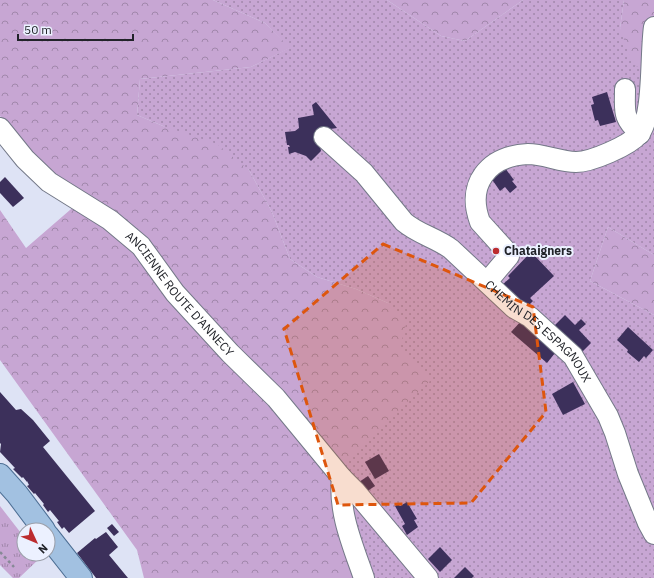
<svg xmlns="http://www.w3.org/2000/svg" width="654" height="578" font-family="'IBM Plex Sans',sans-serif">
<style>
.grass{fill:url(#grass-dots)}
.forest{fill:url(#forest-crowns)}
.park{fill:url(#park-tufts)}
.building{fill:#3c305b}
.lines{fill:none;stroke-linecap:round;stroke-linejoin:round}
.minor-casing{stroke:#747988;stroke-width:22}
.major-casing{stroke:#4d6f94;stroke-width:24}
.path{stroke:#868996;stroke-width:2.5;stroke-dasharray:3 3;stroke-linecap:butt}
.minor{stroke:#fff;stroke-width:20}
.major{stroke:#a2c1e1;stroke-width:22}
.marked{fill:#de560d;fill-opacity:0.2;stroke:#de560d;stroke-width:3;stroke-dasharray:8 5;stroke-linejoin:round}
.poi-dot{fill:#bc2c2f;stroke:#ecf1ff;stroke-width:1.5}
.labels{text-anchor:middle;stroke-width:4;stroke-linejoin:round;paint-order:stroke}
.poi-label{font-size:12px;font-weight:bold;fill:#212329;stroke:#ecf1ff;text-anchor:start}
.street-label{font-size:12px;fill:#212329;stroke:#ecf1ff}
</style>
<defs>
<pattern id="grass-dots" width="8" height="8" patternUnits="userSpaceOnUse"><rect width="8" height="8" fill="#c7a6d3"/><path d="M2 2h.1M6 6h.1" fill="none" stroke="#a187ab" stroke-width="1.8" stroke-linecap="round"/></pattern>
<pattern id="forest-crowns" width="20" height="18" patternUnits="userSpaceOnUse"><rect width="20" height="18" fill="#c7a6d3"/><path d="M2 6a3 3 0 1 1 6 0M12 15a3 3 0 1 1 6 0" fill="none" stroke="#a187ab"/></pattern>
<pattern id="park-tufts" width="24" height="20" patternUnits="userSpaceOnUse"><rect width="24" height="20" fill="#c7a6d3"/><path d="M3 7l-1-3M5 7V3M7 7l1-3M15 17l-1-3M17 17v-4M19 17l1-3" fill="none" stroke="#a187ab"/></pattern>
</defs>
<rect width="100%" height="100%" fill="#dee3f5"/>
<path class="grass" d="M213,0H387L441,36L465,41L523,0H624L620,28L654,78V255L608,227L590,281L654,315V578H360L334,470L400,346L388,303L356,289L317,277L290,259L272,212L249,170L163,126L137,115L140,79L251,67L289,48L265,23Z"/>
<g class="forest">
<path d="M0,0H213L265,23L290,48L251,67L140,79L137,115L163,126L217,144L249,170L272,212L290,259L317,277L356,289L388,303L406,324L400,347L431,380L334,471L360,578H144L137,550L0,360V210L26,248L85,197L32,157L0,116Z"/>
<path d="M387,0H523L465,41L441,36Z"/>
<path d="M624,0H654V78L632,63L620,28Z"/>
<path d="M608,227L654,255V315L590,281Z"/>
</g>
<path class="park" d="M0,506L24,537V554H37L40,558L19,578H13L0,565Z"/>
<g class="building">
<path d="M607,92L616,122L600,126L598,120L595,121L591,105L594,104L592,97Z"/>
<path d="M316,102L337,128L317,131L321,151L311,161L306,156L295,152L289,154L288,147H290L289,145H287L285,132L295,131L299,128L298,118L314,115L312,105Z"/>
<path d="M505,168L514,180L512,181L517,187L510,193L505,187L500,191L491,178Z"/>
<path d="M5,177L24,198L13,207L0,193V182Z"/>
<path d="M530,253L534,255L554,276L530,298L533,301L525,309L502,285L510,278L508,276Z"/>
<path d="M565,315L575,325L581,319L586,324L579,330L591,343L581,353L554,326Z"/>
<path d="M523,319L559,348L547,363L511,332Z"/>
<path d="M628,327L653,350L646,358L644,356L639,362L627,352L628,350L617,340Z"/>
<path d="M573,382L585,404L563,415L552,394Z"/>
<path d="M0,392L16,410L21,409L33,420L50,441L43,447L95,511L69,533L64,527L62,529L57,522L59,521L50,510L48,512L43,505L44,504L35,493L34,494L27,486L29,485L27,481V482L23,477L22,478L13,469L15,468L0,452L1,444L0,443Z"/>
<path d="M379,454L389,471L375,479L365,462Z"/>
<path d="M368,476L375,486L366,492L359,482Z"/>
<path d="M407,502L417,519L414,520L418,527L407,535L402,526L405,524L395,506L398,504L400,506Z"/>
<path d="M112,524L119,532L114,536L107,528Z"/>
<path d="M106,532L118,547L109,555L128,578H96L77,553L95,538L96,539Z"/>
<path d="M440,547L452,560L440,572L428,559Z"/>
<path d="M465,567L474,576L472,578H454Z"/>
</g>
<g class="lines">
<g class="minor-casing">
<g id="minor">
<path d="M625,89C625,112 622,117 640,134"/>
<path id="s1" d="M0,128L25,159L49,182L110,220L141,246L175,293L230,353L276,398L342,478L355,491L428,578"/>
<path id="s2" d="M324,137L364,173L404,222C418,234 436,238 451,249L514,308L530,317L573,356L608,416L615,433L628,474L648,523L654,534"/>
<path d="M487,282L509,256L508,253L480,222C466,184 488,156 528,154C544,154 560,162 576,162C591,162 629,146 639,134C654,117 650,53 654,27"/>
<path d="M342,478C338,512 353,546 364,578"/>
</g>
</g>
<g class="major-casing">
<g id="major">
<path d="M0,475L17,494L44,530"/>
<path d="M48,536L81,578"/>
</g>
</g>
<path class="path" d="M0,552L14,567"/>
<use href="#minor" class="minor"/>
<use href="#major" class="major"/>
</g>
<path class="marked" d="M383,244L533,307L546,412L471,503L338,505L284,329Z"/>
<circle class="poi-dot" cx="496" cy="251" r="4"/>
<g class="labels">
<g class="poi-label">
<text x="504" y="255">Chataigners</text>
</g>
<g class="street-label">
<text dy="4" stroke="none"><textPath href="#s1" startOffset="247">ANCIENNE ROUTE D'ANNECY</textPath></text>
<text dy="4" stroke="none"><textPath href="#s2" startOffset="292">CHEMIN DES ESPAGNOUX</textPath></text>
</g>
</g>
<g transform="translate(36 542) rotate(134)"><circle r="19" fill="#ecf1ff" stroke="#9b9fa9"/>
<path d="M0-3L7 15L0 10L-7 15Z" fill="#bc2c2f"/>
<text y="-6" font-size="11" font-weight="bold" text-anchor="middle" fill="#212329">N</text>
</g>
<path d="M18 34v6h115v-6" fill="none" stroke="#212329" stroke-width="2"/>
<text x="24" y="34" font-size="12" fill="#212329" stroke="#ecf1ff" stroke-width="3" paint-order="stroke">50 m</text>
</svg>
